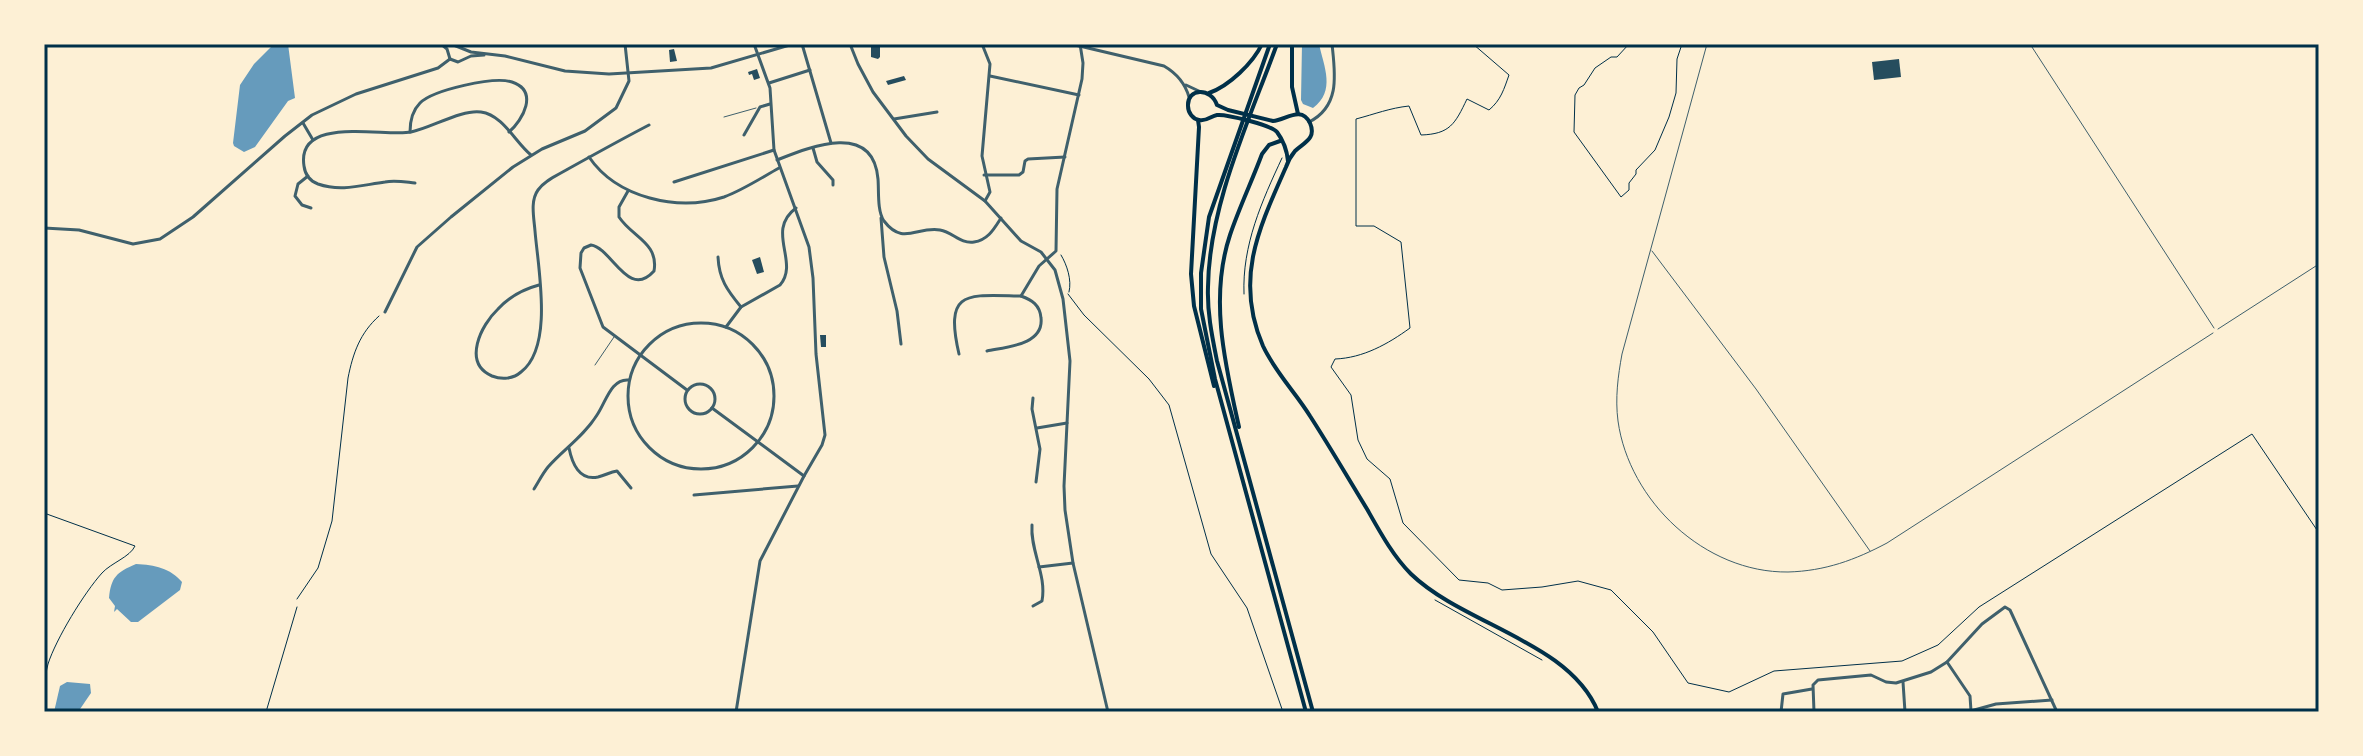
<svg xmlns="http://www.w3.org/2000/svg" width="2363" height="756" font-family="'Source Sans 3',sans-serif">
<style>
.water{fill:#669bbc}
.building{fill:#264d5e}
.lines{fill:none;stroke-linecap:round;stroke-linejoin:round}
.path{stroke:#003049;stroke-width:1}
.service{stroke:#3f606c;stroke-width:1}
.minor{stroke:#3f606c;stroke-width:3}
.tertiary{stroke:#3f606c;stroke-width:3}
.secondary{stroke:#003049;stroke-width:4}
.trunk{stroke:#003049;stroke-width:4}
.neatline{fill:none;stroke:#003049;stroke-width:3}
</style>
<rect width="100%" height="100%" fill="#fdf0d5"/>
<g class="water">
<path d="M274,44H288L295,98L288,101L255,147L244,152L234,146L233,143L240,85L254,64Z"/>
<path d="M1302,44H1319C1324,67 1336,91 1313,108L1303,104L1301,100Z"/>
<path d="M136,564C155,565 170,568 182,582L180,590L138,622H131L117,609L114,612L115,606L109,598C111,577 117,572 136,564Z"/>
<path d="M67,682L90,684L91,693L78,712H54L60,686Z"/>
</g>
<g class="building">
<path d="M871,44H880V57L878,59L871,57Z"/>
<path d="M674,49L677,61L670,62L669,50Z"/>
<path d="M1899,59L1901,77L1874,80L1872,62Z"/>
<path d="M757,69L760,78L754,80L752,74L749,75L748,72Z"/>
<path d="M904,76L906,80L888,85L886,81Z"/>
<path d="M760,257L764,272L757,274L752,260Z"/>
<path d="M820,335H826V347H821Z"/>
</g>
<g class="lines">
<g class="path">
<path d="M1473,44L1509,75C1504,89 1501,100 1489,110L1467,99C1455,124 1450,134 1421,135L1409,106C1390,108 1375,114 1356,119V226H1374L1401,242L1410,328C1388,344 1363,358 1335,359L1331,367L1351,395L1358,440L1367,459L1390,479L1403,523L1459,580L1488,583L1502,590L1542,587L1578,581L1611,590L1653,632L1688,683L1729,692L1774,671L1902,661L1938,645L1979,607L2252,434L2319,533"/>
<path d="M1629,44L1617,57H1611L1595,68L1584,85L1579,88L1575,95L1574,132L1621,197L1629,190V183L1636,174V170L1655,150L1669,117L1676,93L1677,59L1682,44"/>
<path d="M1061,255C1067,265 1072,280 1069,292"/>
<path d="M1068,294L1084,315L1149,379L1169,405L1211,554L1247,608L1283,712"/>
<path d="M1244,294C1242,245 1262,201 1282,158"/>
<path d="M44,513L135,546C130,557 111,563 102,573C84,593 56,639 48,664C44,678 46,693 44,708"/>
<path d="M297,599L318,568L332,521L348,378C353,353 360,333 379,316"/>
<path d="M1435,600L1542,660"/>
<path d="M266,712L297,607"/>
</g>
<g class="service">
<path d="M1707,44L1622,354C1618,376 1615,398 1618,421C1629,501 1705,573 1788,572C1825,571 1855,560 1887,543L2213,333"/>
<path d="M2030,44L2214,328"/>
<path d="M724,117L756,108"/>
<path d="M1652,251L1756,389L1870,551"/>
<path d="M2218,329L2319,264"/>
<path d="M595,365L614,337"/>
</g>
<g class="minor">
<path d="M802,44L831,143"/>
<path d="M850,44L858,64L873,92L906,136L928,159L985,201L1021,241L1041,252L1055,270L1063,299L1070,361L1064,486L1065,510L1073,563L1108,712"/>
<path d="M982,44L990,64L982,156L990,192L985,201"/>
<path d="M990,76L1079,95"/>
<path d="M769,83L810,70"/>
<path d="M894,119L937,112"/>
<path d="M1309,122C1341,106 1335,73 1332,44"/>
<path d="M303,123L313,140"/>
<path d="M410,132C410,121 412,111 420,103C433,90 494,76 512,82C539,91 523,120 509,132"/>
<path d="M744,135L760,107L770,104"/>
<path d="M813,148L817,162L833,180V185"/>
<path d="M589,157C617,198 678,212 724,197C743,190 761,178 779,168"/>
<path d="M777,160C810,147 873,121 878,179C879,191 877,211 884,221C903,246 917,226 940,230C953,232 960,244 974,242C988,240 994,229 1001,218"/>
<path d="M984,175H1019L1023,172L1025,161L1028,159L1065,157"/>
<path d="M308,176L298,184L295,196L302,205L311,208"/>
<path d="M674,182L774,150"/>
<path d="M415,183C405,182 395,180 385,182C362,185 341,192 318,184C310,181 305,174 304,166C296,115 384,137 411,132C431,128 462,109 481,112C503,115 515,142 531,155"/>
<path d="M628,191L619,207V217C632,237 659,243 654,271C628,300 612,248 591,245L584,248L581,253L580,268L603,327L687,390"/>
<path d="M881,218L884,257L897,311L901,344"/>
<path d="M718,257C719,279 727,290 741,307"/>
<path d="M539,285C524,289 509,297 498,309C481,325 462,363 492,376C502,380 513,379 521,372C554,347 538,268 535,231C534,218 530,201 538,190C545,180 558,175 568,169C595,154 622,139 649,125"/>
<path d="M385,312L417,247L451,217L513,167L542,149L585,131L616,108L629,81L625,44"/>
<circle cx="701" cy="396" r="73"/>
<path d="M726,327L741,307L780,285C800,262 765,231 796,208"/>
<path d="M987,351C1006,347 1044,345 1041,318C1040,305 1032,300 1021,296"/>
<path d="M959,354C944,289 967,295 1021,296L1039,266L1056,251L1057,189L1082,79L1083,63L1080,44"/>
<circle cx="700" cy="399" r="15"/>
<path d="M1033,398L1032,409L1040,449L1036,482"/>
<path d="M712,408L804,476"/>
<path d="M1037,428L1067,423"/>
<path d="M569,448C572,463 579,481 598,477C606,475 610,472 617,471L631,488"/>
<path d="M534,489C539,481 543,473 548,467C564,449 584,436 597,415C606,402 611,378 629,380"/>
<path d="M694,495L798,486"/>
<path d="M1032,525C1030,551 1047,575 1042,601L1033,606"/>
<path d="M1039,567L1073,563"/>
<path d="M1947,662L1970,696L1971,711"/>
<path d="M1903,682L1905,712"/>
<path d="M736,712L760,561L804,476L822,445L825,435L816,354L813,278L809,247L774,150L770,88L754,44"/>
<path d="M1781,712L1783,694L1812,689"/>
<path d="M1814,712L1813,685L1818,680L1871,675L1886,682L1896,683L1931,672L1947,662L1982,624L2005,607L2010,610L2057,712"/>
<path d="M1967,712L1996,704L2052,700"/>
</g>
<g class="tertiary">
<path d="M441,44L447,49L450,59"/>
<path d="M451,44L471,52L505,56L565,71L609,74L711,68L793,44"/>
<path d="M1071,44L1164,66C1176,73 1185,83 1189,97"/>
<path d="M450,59L458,62L471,56L484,55"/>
<path d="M1186,85L1201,92"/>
<path d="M44,228L79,230L133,244L160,239L193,217L285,136L312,115L356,94L438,68L450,59"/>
</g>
<path class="secondary" d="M1288,161C1287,151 1283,140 1277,132C1271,125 1226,114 1217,115C1211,116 1206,122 1199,120C1193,119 1188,113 1188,106C1187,88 1211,87 1217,105L1228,110L1273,121C1286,120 1301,105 1310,123C1317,139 1303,143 1295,151C1291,156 1288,161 1286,167C1259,228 1234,279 1263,346C1275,372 1296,393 1310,416C1330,447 1348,478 1367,509C1380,532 1393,556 1411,574C1464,625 1570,642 1598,712"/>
<g class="trunk">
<path d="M1270,44L1209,217L1201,273V309L1215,379L1306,712"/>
<path d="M1277,44C1249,121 1209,205 1208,287C1207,312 1212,336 1217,361L1313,712"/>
<path d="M1292,44V87L1298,114"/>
<path d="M1209,93C1229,86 1253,63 1262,44"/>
<path d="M1198,120L1199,127L1191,274L1194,306L1214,386"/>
<path d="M1239,427C1225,364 1209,298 1230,235C1239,208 1252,181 1262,154L1269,145L1280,141"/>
</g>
</g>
<rect width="2363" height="756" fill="none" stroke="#fdf0d5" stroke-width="92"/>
<rect x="46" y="46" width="2271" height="664" class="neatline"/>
</svg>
